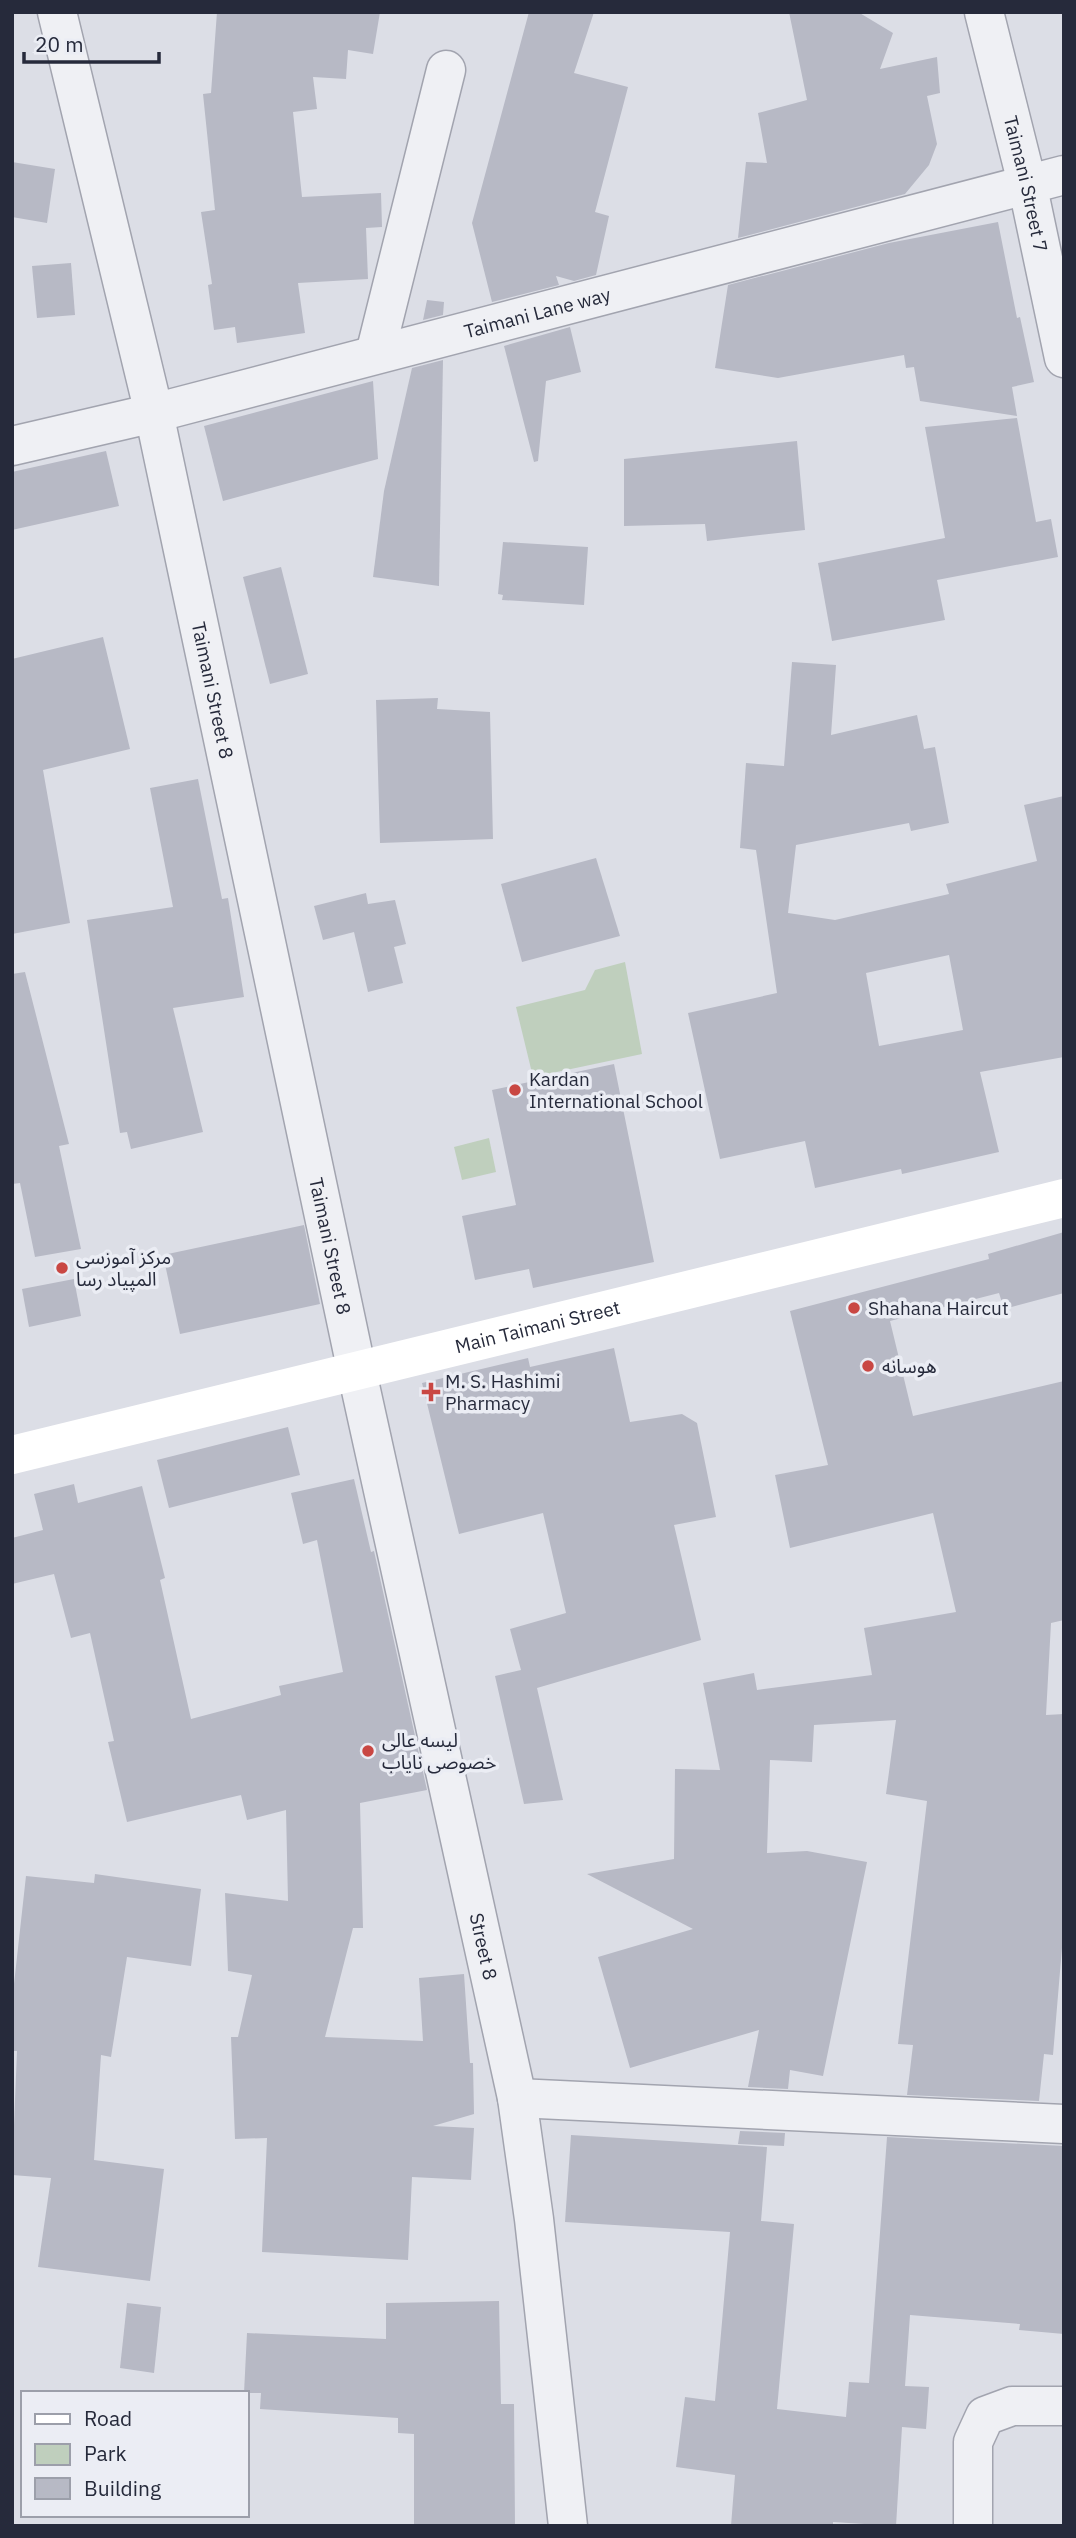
<svg xmlns="http://www.w3.org/2000/svg" width="1076" height="2538" font-family="'IBM Plex Sans','Noto Sans Arabic',sans-serif">
<style>
.green{fill:#bfcfbd}
.building{fill:#b7b9c5;fill-rule:evenodd}
.lines{fill:none;stroke-linecap:round;stroke-linejoin:round}
.minor-casing{stroke:#a2a4af;stroke-width:41}
.minor{stroke:#eff0f4;stroke-width:38}
.secondary{stroke:#fff;stroke-width:38}
.poi-dot{fill:#c94743;stroke:#ebedf4;stroke-width:2.5}
.labels{text-anchor:middle;stroke-width:7;stroke-linejoin:round;paint-order:stroke}
.street-label{font-size:19px;fill:#262a3b;stroke:#ebedf4}
.poi-label{font-size:19px;fill:#262a3b;stroke:#ebedf4;text-anchor:start}
</style>
<rect width="100%" height="100%" fill="#dcdee6"/>
<g class="green">
<path d="M625,962L642,1054L533,1077L516,1007L585,990L595,970Z"/>
<path d="M489,1138L496,1172L462,1180L454,1147Z"/>
</g>
<g class="building">
<path d="M217,12H380L373,54L348,50L346,79L313,77L317,109L293,112L302,197L381,193L382,227L366,228L368,279L298,283L305,333L237,343L235,327L214,330L208,285L212,284L201,212L215,210L203,94L211,93Z"/>
<path d="M529,12H594L574,73L628,87L595,212L609,216L596,275L574,281L556,276L559,285L492,302L472,223Z"/>
<path d="M789,12H858L893,33L880,69L937,57L940,93L927,96L937,144L929,165L905,194L738,238L746,162L767,163L758,113L807,100Z"/>
<path d="M12,162L55,169L47,223L12,217Z"/>
<path d="M998,222L1017,318L1020,317L1034,382L1012,387L1017,416L920,401L914,367L906,368L904,355L778,378L715,368L728,285L889,243Z"/>
<path d="M71,263L75,315L37,318L32,266Z"/>
<path d="M427,300L444,302L443,315L423,320Z"/>
<path d="M570,327L581,372L546,381L538,461L534,462L504,346Z"/>
<path d="M443,360L439,586L373,577L384,491L412,368Z"/>
<path d="M373,381L378,459L223,501L204,426Z"/>
<path d="M1017,418L1036,522L1051,519L1058,557L937,580L945,620L832,641L818,563L945,538L925,427Z"/>
<path d="M797,441L805,530L707,541L705,524L624,526V459Z"/>
<path d="M106,451L119,506L12,530V472Z"/>
<path d="M503,542L588,547L584,605L502,600L503,595L498,594Z"/>
<path d="M281,567L308,674L270,684L243,577Z"/>
<path d="M103,637L130,749L43,770L70,923L12,934V659Z"/>
<path d="M792,662L836,665L831,735L917,715L924,749L935,747L949,823L911,831L909,823L796,845L788,913L835,920L949,894L946,884L1037,861L1024,805L1064,796V1057L980,1072L999,1152L902,1174L901,1169L815,1188L805,1141L720,1159L688,1013L777,993L756,850L740,848L746,763L784,766ZM949,955L963,1030L879,1046L866,973Z"/>
<path d="M438,698L437,709L490,712L493,839L380,843L376,700Z"/>
<path d="M198,779L222,899L228,898L244,997L173,1008L203,1132L131,1149L127,1132L120,1133L87,920L173,907L150,788Z"/>
<path d="M596,858L620,936L522,962L501,884Z"/>
<path d="M366,893L368,904L395,900L406,944L394,947L403,983L368,992L354,932L323,940L314,906Z"/>
<path d="M25,972L69,1144L59,1146L81,1249L35,1257L20,1183L12,1184V974Z"/>
<path d="M614,1064L654,1262L533,1288L529,1269L475,1280L462,1216L516,1205L492,1090Z"/>
<path d="M304,1225L320,1304L180,1334L163,1255Z"/>
<path d="M1064,1232V1293L1004,1309L999,1293L890,1321L913,1416L1064,1381V1620L1051,1623L1046,1715L1064,1714V1924L1053,2055L1044,2054L1039,2101L907,2095L913,2045L898,2044L927,1801L886,1794L896,1720L814,1725L812,1762L770,1760L767,1853L807,1851L867,1862L823,2076L790,2070L788,2089L748,2087L759,2030L630,2068L598,1957L693,1929L587,1874L674,1859L675,1769L720,1770L703,1683L754,1673L757,1690L872,1675L864,1628L956,1612L933,1513L790,1548L775,1475L828,1465L790,1311L989,1259L988,1254Z"/>
<path d="M74,1279L81,1316L29,1327L22,1289Z"/>
<path d="M614,1348L630,1422L682,1414L697,1423L716,1517L674,1525L701,1640L537,1688L563,1800L524,1804L495,1676L521,1670L510,1629L566,1613L543,1513L459,1534L422,1383L528,1358L530,1367Z"/>
<path d="M288,1427L300,1475L169,1508L157,1460Z"/>
<path d="M354,1479L371,1552L374,1551L427,1790L360,1803L363,1928H353L325,2037L423,2041L419,1978L464,1974L470,2063H473L474,2114L433,2126L474,2128L471,2180L412,2177L408,2260L262,2252L267,2138L235,2139L231,2037H238L252,1975L228,1971L225,1893L288,1901L286,1810L247,1820L241,1795L127,1822L108,1742L114,1741L90,1633L71,1638L54,1574L12,1584V1538L43,1530L34,1494L74,1484L78,1503L142,1486L165,1578L160,1580L191,1719L281,1695L279,1686L343,1672L317,1540L303,1544L291,1493Z"/>
<path d="M95,1874L201,1889L191,1966L127,1957L111,2057L101,2055L94,2160L164,2169L150,2281L38,2267L51,2178L12,2175L17,2051H12V2002L26,1876L94,1883Z"/>
<path d="M740,2131L785,2133L784,2146L738,2144Z"/>
<path d="M571,2135L767,2147L761,2221L794,2224L777,2409L846,2417L849,2382L869,2383L887,2137L1064,2146V2334L1019,2330L1020,2324L910,2315L905,2386L929,2387L926,2429L902,2427L896,2526L833,2522V2526H731L735,2475L676,2467L685,2397L715,2401L730,2232L565,2222Z"/>
<path d="M499,2301L501,2404H514L515,2526H414V2434L398,2433V2418L260,2409L261,2393H244L247,2333L386,2339V2303Z"/>
<path d="M127,2303L161,2307L154,2373L120,2368Z"/>
</g>
<g class="lines">
<g class="minor-casing">
<g id="minor">
<path id="s1" d="M57,12L154,413L357,1372L517,2098L534,2219L568,2526"/>
<path id="s2" d="M984,12L1027,183L1064,358"/>
<path d="M375,354L446,70"/>
<path id="s3" d="M12,446L154,413L1064,175"/>
<path d="M517,2098L1064,2124"/>
<path d="M973,2526V2442L985,2416L1012,2406H1064"/>
</g>
</g>
<use href="#minor" class="minor"/>
<path class="secondary" id="s4" d="M12,1455L1064,1198"/>
</g>
<g class="poi-dot">
<circle cx="515" cy="1090" r="7"/>
<circle cx="62" cy="1268" r="7"/>
<circle cx="854" cy="1308" r="7"/>
<circle cx="868" cy="1366" r="7"/>
<path d="M427.5 1381.5h7v7h7v7h-7v7h-7v-7h-7v-7h7z"/>
<circle cx="368" cy="1751" r="7"/>
</g>
<g class="labels">
<g class="street-label">
<text dy="7" stroke="none"><textPath href="#s2" startOffset="177">Taimani Street 7</textPath></text>
<text dy="7" stroke="none"><textPath href="#s3" startOffset="542">Taimani Lane way</textPath></text>
<text dy="7" stroke="none"><textPath href="#s1" startOffset="696">Taimani Street 8</textPath></text>
<text dy="7" stroke="none"><textPath href="#s1" startOffset="1264">Taimani Street 8</textPath></text>
<text dy="7" stroke="none"><textPath href="#s4" startOffset="541">Main Taimani Street</textPath></text>
<text dy="7" stroke="none"><textPath href="#s1" startOffset="1981">Street 8</textPath></text>
</g>
<g class="poi-label">
<text x="529" y="1086">Kardan<tspan x="529" dy="22">International School</tspan></text>
<text x="76" y="1264">مرکز آموزسی<tspan x="76" dy="22">المپیاد رسا</tspan></text>
<text x="868" y="1315">Shahana Haircut</text>
<text x="882" y="1373">هوسانه</text>
<text x="445" y="1388">M. S. Hashimi<tspan x="445" dy="22">Pharmacy</tspan></text>
<text x="382" y="1747">لیسه عالی<tspan x="382" dy="22">خصوصی نایاب</tspan></text>
</g>
</g>
<rect width="1076" height="2538" fill="none" stroke="#262a3b" stroke-width="28"/>
<rect x="21" y="2391" width="228" height="126" fill="#ebedf4" stroke="#9c9faa" stroke-width="2"/>
<rect x="35" y="2414" width="35" height="10" fill="#ffffff" stroke="#9c9faa" stroke-width="2"/>
<text x="84" y="2426" font-size="21" fill="#262a3b">Road</text>
<rect x="35" y="2444" width="35" height="21" fill="#bfcfbd" stroke="#9c9faa" stroke-width="2"/>
<text x="84" y="2461" font-size="21" fill="#262a3b">Park</text>
<rect x="35" y="2478" width="35" height="21" fill="#b7b9c5" stroke="#9c9faa" stroke-width="2"/>
<text x="84" y="2496" font-size="21" fill="#262a3b">Building</text>
<path d="M24 52v10h135v-10" fill="none" stroke="#262a3b" stroke-width="3.5"/>
<text x="35" y="52" font-size="21" fill="#262a3b" stroke="#ebedf4" stroke-width="5" paint-order="stroke">20 m</text>
</svg>
